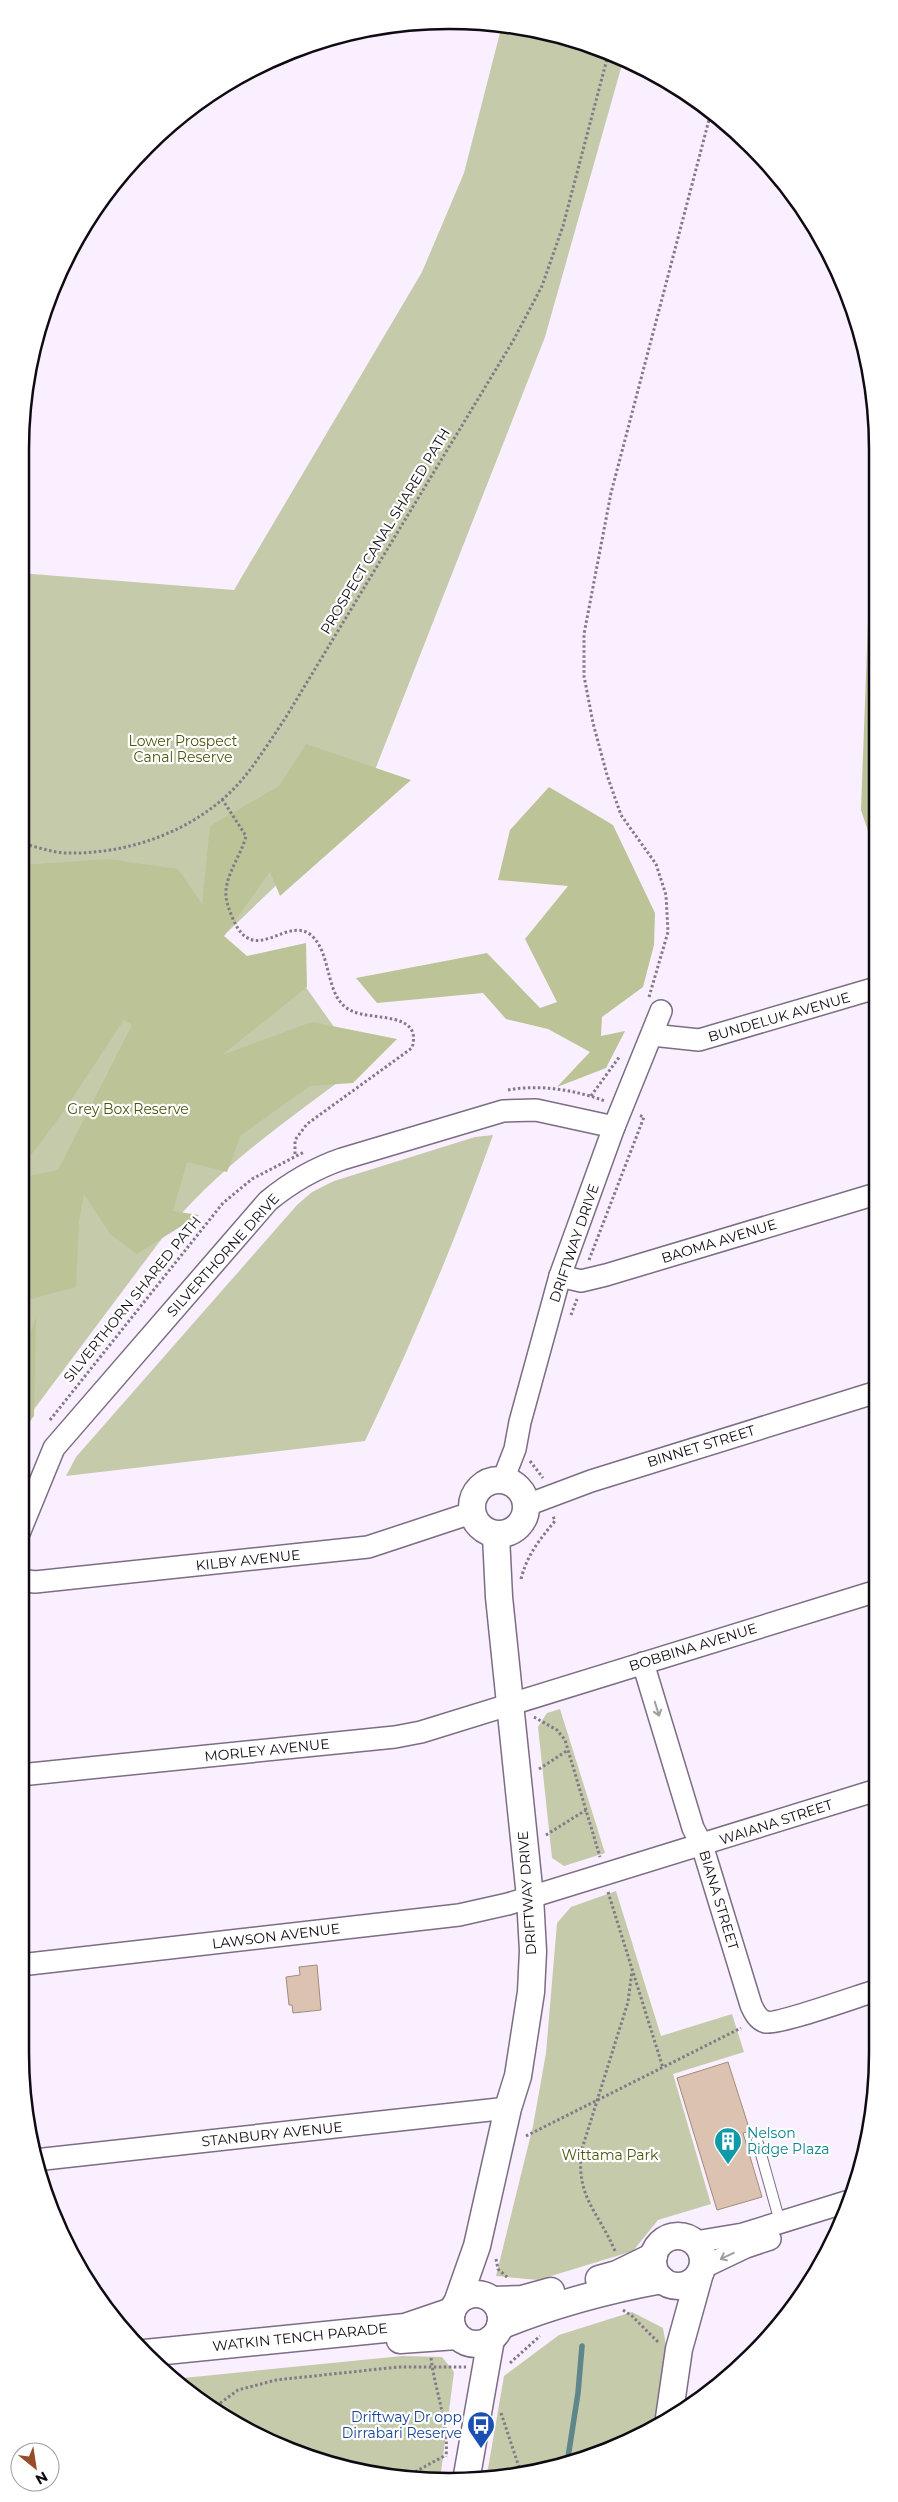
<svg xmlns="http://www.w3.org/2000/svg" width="898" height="2502" font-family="Montserrat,sans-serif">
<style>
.green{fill:#c5caab}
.forest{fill:#bcc397}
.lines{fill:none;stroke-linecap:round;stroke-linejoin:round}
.stream{stroke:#5f868a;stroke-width:5.5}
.building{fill:#dcc3b1;stroke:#a38b7a}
.service-casing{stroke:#7c6d84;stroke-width:12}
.minor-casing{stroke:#7c6d84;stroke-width:24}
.tertiary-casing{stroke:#7c6d84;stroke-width:29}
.path{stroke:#827a86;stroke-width:3;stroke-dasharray:2.5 2.5;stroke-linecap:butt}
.service{stroke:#fff;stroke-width:10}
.minor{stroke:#fff;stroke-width:21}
.tertiary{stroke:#fff;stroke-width:26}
.oneway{stroke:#9f9da0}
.labels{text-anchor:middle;stroke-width:4.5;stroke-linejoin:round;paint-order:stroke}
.street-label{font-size:14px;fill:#100a12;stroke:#fff}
.park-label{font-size:14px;fill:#4e550e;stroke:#fff}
.culture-label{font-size:14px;fill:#0d838f;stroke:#fff;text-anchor:start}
.transit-label{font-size:14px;fill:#164399;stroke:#fff;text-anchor:end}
.rim{fill:none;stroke:#100a12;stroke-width:2.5}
</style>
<rect width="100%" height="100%" fill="#f9efff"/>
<g class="green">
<path d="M502,25L560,35L623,61L545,337L362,803L214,945L300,979L361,1065C297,1114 228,1159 175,1221L20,1428V573L234,590L422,272L464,173Z"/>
<path d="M493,1135C456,1239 413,1341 365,1441L66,1476L76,1457L297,1205L312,1192L334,1181L475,1137Z"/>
<path d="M560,1709L605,1853L564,1866L552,1858L538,1727L547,1713Z"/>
<path d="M616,1891L661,2036L732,2014L744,2052L673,2074L711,2204L658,2220L633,2251L538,2280L496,2276L533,2126L546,2053L557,1923L571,1907Z"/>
<path d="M632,2312L663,2328L670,2370L662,2421L560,2467L486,2480L504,2376L559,2335Z"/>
<path d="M402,2356L442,2357L454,2372L440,2480L393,2478L259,2438L188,2394L173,2379Z"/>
</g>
<g class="forest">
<path d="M868,621L875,622V852L861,810Z"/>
<path d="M306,744L411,780L280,896L270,872L224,936L247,956L306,943L307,987L222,1055L312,1022L397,1039L353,1083L310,1086L241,1135L227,1172L187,1162L173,1211L199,1215L137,1254L110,1234L84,1194L79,1221L76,1287L20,1302V1184L28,1176L58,1170L132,1025L124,1020L59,1118L31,1155L20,1157V870L22,865L108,859L178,869L202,904L210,826L279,786Z"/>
<path d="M549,787L613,825L655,913L654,945L643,987L602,1017L601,1036L625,1031L606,1068L557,1087L590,1052L548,1029L506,1019L483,993L377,1003L356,978L487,953L540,1008L557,1002L525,939L568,886L498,880L510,830Z"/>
<path d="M36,1317L34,1416L20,1434V1364Z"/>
</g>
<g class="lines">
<path class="stream" d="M567,2464L578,2393L582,2346"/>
</g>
<g class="building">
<path d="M317,1965L321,2010L293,2013L292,2005H289L286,1977L300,1975L299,1967Z"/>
<path d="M728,2062L750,2131L743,2133L762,2197L717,2210L677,2078Z"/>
</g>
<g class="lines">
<g class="service-casing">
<path id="service" d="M757,2140L780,2222"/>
</g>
<g class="minor-casing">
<g id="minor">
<path d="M652,1035L699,1040L876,988"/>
<path d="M560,1276L581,1281L606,1275L876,1194"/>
<path d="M503,1480L515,1449L520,1422L560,1276L614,1127L661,1011"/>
<path d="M527,1505L591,1481L877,1392"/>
<path d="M20,1531L54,1448L268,1201C291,1182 313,1169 342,1159L503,1111L536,1110L614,1127"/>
<path d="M20,1580L35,1582L368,1547L471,1513"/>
<path d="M643,1663L693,1828L702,1845L751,2005C754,2012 758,2020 766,2022C778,2025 861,1995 878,1990"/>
<path d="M20,1775L395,1737L421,1732L877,1591"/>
<path d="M20,1965L459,1915L508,1904L877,1790"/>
<path d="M35,2160L508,2108"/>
<path d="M695,2242L743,2234L846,2202"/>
<path d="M702,2268L746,2247L770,2239"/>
</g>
</g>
<g class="tertiary-casing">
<g id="tertiary">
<circle cx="499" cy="1507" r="27"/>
<circle cx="678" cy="2261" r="25"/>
<path d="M599,2279L617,2274L654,2256"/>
<circle cx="476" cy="2319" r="25"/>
<path d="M458,2300L477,2246L508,2108L518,2076L531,1992L533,1951L530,1897L499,1597L496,1536"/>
<path d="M493,2300L522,2299L551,2291"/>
<path d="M500,2326C552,2305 607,2290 662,2280"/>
<path d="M400,2340L457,2336"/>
<path d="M145,2353L405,2327L452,2311"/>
<path d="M669,2418L679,2349L700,2273"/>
<path d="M466,2481L491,2339"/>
</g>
</g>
<g class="path">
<path d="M222,799L246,836C241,855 228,871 226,890C225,900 229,909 233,919C254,968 286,915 311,935C333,954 324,999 352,1011C373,1021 423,1011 412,1048L307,1124L295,1140V1155"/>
<path d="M20,843C34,846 50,852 65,853C133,855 207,827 249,771C262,754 274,735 286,717L513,341L542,286L563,226L608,55"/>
<path d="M649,997L668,932L666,895L656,864L621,815L607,775L593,723L584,676V634L611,493L710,116"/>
<path d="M508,1090C540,1084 575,1090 605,1101"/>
<path d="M591,1096L620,1056"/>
<path d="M589,1260L644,1117L638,1115"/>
<path d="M571,1315L577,1299"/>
<path d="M50,1420L223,1203L252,1179L304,1152"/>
<path d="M530,1461L543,1478"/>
<path d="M521,1579C527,1555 540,1539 555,1521L553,1516"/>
<path d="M534,1717L557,1730L565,1740L600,1857"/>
<path d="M539,1769L568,1750"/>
<path d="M546,1835L586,1810"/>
<path d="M608,1892L663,2068"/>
<path d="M526,2136L741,2028"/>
<path d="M652,2234L668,2225H686"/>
<path d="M615,2251C598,2211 577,2199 581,2152L628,2002L632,1971"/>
<path d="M496,2259L498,2269L508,2278"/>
<path d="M623,2310L632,2316L659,2343"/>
<path d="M431,2358C435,2391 449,2424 446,2457"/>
<path d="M510,2363L540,2336"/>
<path d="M212,2409L238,2390L276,2380L398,2367H466"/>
<path d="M501,2413L519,2467L517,2474"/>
<path d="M378,2474L385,2471L389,2477"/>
<path d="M402,2479L446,2455"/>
</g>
<use href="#service" class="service"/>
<use href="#minor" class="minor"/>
<use href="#tertiary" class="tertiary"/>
</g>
<defs><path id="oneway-shaft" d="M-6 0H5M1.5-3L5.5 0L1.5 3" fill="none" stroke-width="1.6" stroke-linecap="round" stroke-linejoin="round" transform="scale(1.25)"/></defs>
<g class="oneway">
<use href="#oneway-shaft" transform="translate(657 1709) rotate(73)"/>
<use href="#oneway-shaft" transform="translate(727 2256) rotate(155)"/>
</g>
<defs>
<g id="building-pin" transform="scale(1.4375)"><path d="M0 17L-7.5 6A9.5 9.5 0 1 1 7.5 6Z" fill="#0f9aa8" stroke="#fff"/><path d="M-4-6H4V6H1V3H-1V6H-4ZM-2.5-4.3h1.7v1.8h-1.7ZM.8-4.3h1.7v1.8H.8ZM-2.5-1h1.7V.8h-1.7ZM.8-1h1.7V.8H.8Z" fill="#fff"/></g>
<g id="bus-pin" transform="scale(1.4375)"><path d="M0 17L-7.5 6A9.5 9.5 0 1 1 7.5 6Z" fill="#1a4fb4" stroke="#fff"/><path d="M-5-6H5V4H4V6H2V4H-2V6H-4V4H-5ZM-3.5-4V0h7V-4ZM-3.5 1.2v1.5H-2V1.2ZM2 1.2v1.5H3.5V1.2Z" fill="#fff"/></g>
</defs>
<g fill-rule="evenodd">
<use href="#building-pin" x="728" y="2141"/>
<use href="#bus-pin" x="481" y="2425"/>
</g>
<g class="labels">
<g class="street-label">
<text transform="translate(385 531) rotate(-59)" y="5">PROSPECT CANAL SHARED PATH</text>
<text transform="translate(779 1017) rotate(-16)" y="5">BUNDELUK AVENUE</text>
<text transform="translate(719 1241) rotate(-17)" y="5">BAOMA AVENUE</text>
<text transform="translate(574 1243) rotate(-71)" y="5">DRIFTWAY DRIVE</text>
<text transform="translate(223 1255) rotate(-48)" y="5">SILVERTHORNE DRIVE</text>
<text transform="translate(132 1299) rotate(-51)" y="5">SILVERTHORN SHARED PATH</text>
<text transform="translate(701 1446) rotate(-17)" y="5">BINNET STREET</text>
<text transform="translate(248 1560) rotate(-6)" y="5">KILBY AVENUE</text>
<text transform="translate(693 1647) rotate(-17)" y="5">BOBBINA AVENUE</text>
<text transform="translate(267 1750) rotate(-6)" y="5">MORLEY AVENUE</text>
<text transform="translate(776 1822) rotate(-18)" y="5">WAIANA STREET</text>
<text transform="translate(527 1893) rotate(-94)" y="5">DRIFTWAY DRIVE</text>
<text transform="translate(719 1900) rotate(73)" y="5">BIANA STREET</text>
<text transform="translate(276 1936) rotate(-7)" y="5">LAWSON AVENUE</text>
<text transform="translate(272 2134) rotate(-6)" y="5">STANBURY AVENUE</text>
<text transform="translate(300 2337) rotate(-6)" y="5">WATKIN TENCH PARADE</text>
</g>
<g class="park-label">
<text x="183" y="746">Lower Prospect<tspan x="183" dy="16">Canal Reserve</tspan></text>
<text x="128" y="1114">Grey Box Reserve</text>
<text x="610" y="2160">Wittama Park</text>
</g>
<g class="culture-label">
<text x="747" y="2138">Nelson<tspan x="747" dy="16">Ridge Plaza</tspan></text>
</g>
<g class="transit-label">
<text x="462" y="2422">Driftway Dr opp<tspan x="462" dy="16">Dirrabari Reserve</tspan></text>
</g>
</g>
<path d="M0 0H898V2502H0ZM449 29H449A420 420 0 0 1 869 449V2053A420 420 0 0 1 449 2473H449A420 420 0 0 1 29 2053V449A420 420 0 0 1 449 29Z" fill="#fff" fill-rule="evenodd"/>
<path class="rim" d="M449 29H449A420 420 0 0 1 869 449V2053A420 420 0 0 1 449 2473H449A420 420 0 0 1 29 2053V449A420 420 0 0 1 449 29Z"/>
<g transform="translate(35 2467) rotate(150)"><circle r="24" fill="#ffffff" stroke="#9f9da0"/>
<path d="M0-4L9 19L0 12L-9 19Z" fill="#954e28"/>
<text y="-8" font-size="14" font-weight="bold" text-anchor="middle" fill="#100a12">N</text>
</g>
</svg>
